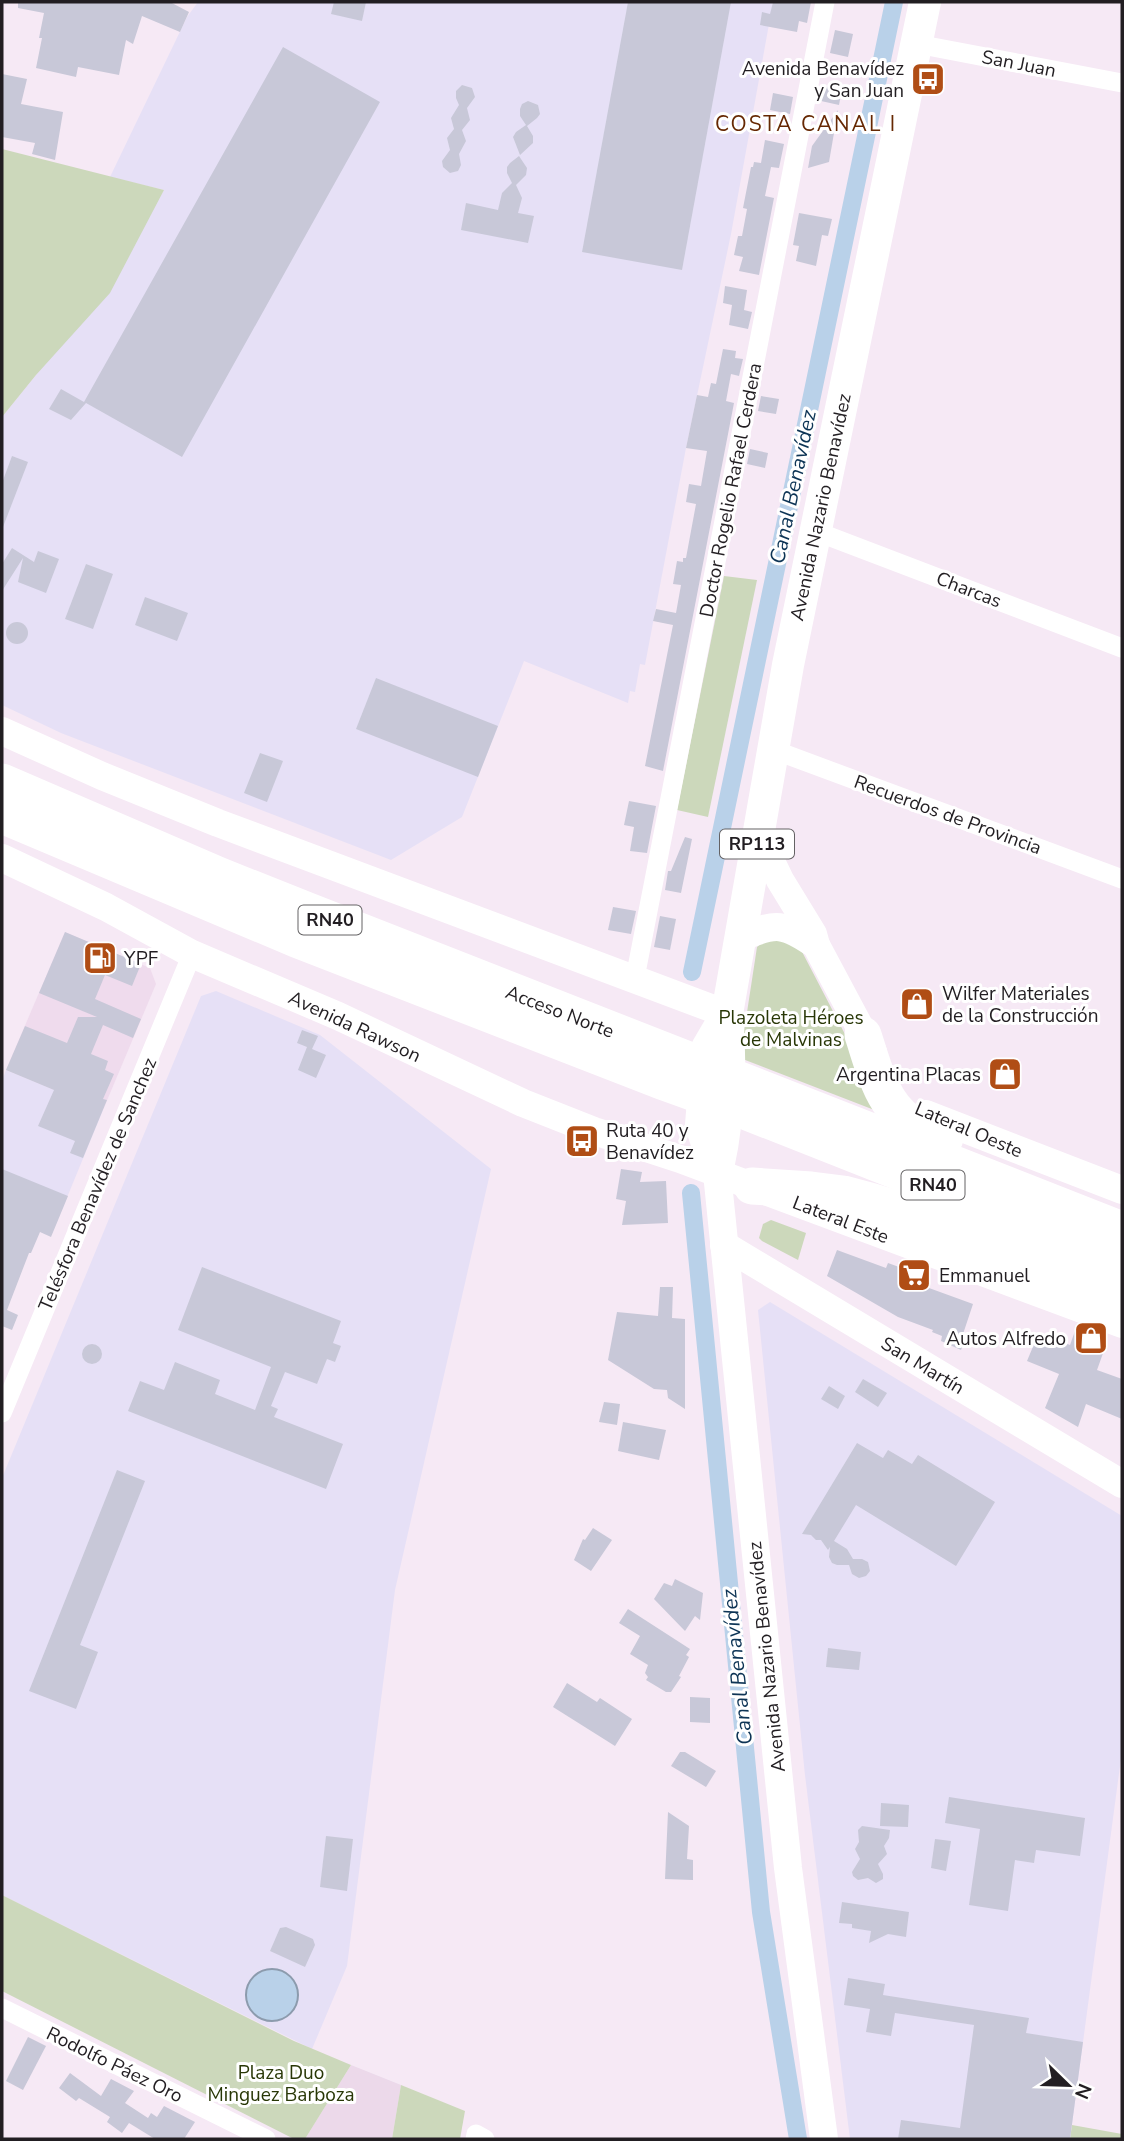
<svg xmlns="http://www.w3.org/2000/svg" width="1124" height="2141" font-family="'Nunito Sans',sans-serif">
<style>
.built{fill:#efdbed}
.industrial{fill:#e6e0f6}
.education{fill:#ecd9ea}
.green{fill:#ccd8bb}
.water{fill:#b9d1e9;stroke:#8c9bad;stroke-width:2}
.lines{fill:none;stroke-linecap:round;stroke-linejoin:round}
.canal{stroke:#b9d1e9;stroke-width:18}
.building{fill:#c8c8d8}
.street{stroke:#fff;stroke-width:19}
.secondary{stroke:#fff;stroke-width:28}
.primary{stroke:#fff;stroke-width:32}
.highway{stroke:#fff;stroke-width:37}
.labels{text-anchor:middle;stroke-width:6;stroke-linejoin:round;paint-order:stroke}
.shield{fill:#fff;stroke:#646264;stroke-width:2}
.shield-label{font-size:18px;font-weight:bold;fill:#221e22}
.street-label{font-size:19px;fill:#221e22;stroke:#fff}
.poi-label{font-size:19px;fill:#221e22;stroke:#fff;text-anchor:start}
.park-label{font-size:19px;fill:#283706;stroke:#fff}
.neighbourhood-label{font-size:21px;letter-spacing:2px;fill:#662803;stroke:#fff}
.water-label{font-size:21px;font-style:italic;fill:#0d3455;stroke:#fff}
</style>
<rect width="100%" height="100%" fill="#f6e9f5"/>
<path class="built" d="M65,932L150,968L156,984L103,1110L6,1070Z"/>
<g class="industrial">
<path d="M198,2H773L731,234L686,448L645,665L640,664L635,692L630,691L628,703L524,661L462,817L391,860L61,733L2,705V417L36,375L164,190L110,177L187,17Z"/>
<path d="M216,991L320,1035L491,1169L395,1590L347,1966L312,2049L2,1895V1478L201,996Z"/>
<path d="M6,1070L103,1110L54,1229L2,1209V1081Z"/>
<path d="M770,1302L1122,1516V1751L1070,2139H850L805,1775L758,1310Z"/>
</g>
<path class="education" d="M351,2065L401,2085L392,2139H305Z"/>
<g class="green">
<path d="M2,149L164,190L110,293L36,375L2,417Z"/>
<path d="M724,576L757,580L708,817L677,810Z"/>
<path d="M768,938L798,944L860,1063L895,1118L740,1058L757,947Z"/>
<path d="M771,1220L806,1233L798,1260L762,1241L759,1238L763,1224Z"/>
<path d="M2,1895L294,2041L351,2065L305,2139H294L2,1991Z"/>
<path d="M401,2085L465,2111L460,2139H392Z"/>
<path d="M1072,2125L1122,2134V2139H1070Z"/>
</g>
<circle class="water" cx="272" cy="1995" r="26"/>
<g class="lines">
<g class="canal">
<path d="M692,972L894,2"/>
<path d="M691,1193L761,1912L798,2139"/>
</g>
</g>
<g class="building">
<path d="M18,2H170L189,12L180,32L142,16L133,44L126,40L119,75L78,67L76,77L36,68L42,38H39L44,13L18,8Z"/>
<path d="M334,2H366L362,21L331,14Z"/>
<path d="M628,2H731L682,270L582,252Z"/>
<path d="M773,2H811L807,23L799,21L797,32L760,25L762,12L770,14Z"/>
<path d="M835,30L853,34L848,57L830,53Z"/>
<path d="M283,47L380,102L182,457L86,403L71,420L49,409L61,389L84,402Z"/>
<path d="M2,74L27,79L21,104L63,112L55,160L32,154L35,143L2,137Z"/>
<path d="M462,85L472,88L475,97L467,108L470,120L462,130L466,141L459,154L461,165L458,171L450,173L443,167L442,161L450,150L447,138L454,129L451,118L459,105L456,98V91Z"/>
<path d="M824,86L842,89L839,105L821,101Z"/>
<path d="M773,93L793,97L790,114L770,110Z"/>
<path d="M528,101L538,105L540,114L537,118L527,126L533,136V143L520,155L513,137L516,132L526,125L520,116V109L522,104Z"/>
<path d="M838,110L829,162L808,168L812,146Z"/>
<path d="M765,140L784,144L779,168L771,167L765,196L774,198L759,275L739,271L743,257L734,255L738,236H742L747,209L743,208L751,167H753L754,162L761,163Z"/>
<path d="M519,156L527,168L526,175L516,185L522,198L518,213L534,216L528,243L461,230L466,203L498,210L502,193L512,183L507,173V167L510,163Z"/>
<path d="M799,213L832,219L828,236L822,235L816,266L796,261L799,246L793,245Z"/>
<path d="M725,286L747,290L744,310L752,312L748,329L729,325L732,305L723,303Z"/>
<path d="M723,349L736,351L735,358L743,359L739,376L731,374L726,401L734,403L663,771L645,766L673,625L653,621L656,609L676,613L681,585L673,584L677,561L683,562V558H686L696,504L686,502L689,484L701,486L707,451L686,448L697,395L708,397L711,383L716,384Z"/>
<path d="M761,396L779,399L776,414L758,411Z"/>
<path d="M750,449L768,453L765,468L747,464Z"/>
<path d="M12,456L28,462L3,527L2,483Z"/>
<path d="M12,548L34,562L38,551L59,559L46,593L18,582L23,558L2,591V564Z"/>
<path d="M86,564L113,574L93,629L65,619Z"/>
<path d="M145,597L188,613L177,641L135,625Z"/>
<circle cx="17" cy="633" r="11"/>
<path d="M376,678L498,726L478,777L356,729Z"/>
<path d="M260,753L283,761L267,802L244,793Z"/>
<path d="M629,801L656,806L647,853L630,851L634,827L624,825Z"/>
<path d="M685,837L692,839L681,893L665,890L668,871H671Z"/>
<path d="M613,907L636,911L631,934L608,930Z"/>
<path d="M660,916L676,919L670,950L654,947Z"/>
<path d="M65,932L141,964L132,986L105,975L95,999L141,1019L133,1038L103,1025L91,1054L108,1061L105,1070L114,1074L103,1099L107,1100L83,1158L70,1153L75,1141L38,1126L54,1090L6,1070L25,1026L67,1043L78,1017H97L39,993Z"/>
<path d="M302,1030L318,1036L312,1049L326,1055L316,1078L298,1070L307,1047L297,1043Z"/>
<path d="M2,1169L68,1196L51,1237L40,1232L31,1253H29L7,1310L18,1315L12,1330L2,1326Z"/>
<path d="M621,1169L642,1172L640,1182L666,1181L668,1223L622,1225L626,1201L616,1199Z"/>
<path d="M837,1250L886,1268L888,1263L921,1275L918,1284L973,1304L963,1334L967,1335L961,1350L941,1341L942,1336L932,1332L933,1330L898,1317L827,1276Z"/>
<path d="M202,1267L341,1321L333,1343L341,1346L335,1362L327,1359L317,1384L285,1372L271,1406L278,1409L274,1417L343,1444L326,1489L128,1411L140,1381L164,1390L175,1362L220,1380L215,1394L255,1410L271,1367L178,1330Z"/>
<path d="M660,1287H673L672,1318L685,1319V1409L668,1398L667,1390L654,1389L608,1360L617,1312L658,1316Z"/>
<path d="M1075,1331L1107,1342L1097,1370L1122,1379V1419L1086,1404L1078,1427L1045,1408L1059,1374L1027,1361L1037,1337L1040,1338L1042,1334L1070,1345Z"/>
<circle cx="92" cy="1354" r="10"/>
<path d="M863,1379L887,1393L878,1407L855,1392Z"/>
<path d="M829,1386L845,1396L838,1409L821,1399Z"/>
<path d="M604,1402L620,1404L617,1425L599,1422Z"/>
<path d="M623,1422L666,1430L659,1460L618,1451Z"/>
<path d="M857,1443L883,1458L888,1450L912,1464L918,1455L995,1502L956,1566L856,1505L834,1541L847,1549L853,1559H862L868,1562L870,1571L866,1576L859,1578L852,1574L849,1565H837L832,1563L829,1557L830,1547L828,1550L821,1540H816L811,1535L802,1534Z"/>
<path d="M117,1470L145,1481L80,1645L98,1652L76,1709L29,1691Z"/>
<path d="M593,1528L612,1540L591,1571L574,1560L583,1539L585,1540Z"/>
<path d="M675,1579L703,1593L700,1620L695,1616L685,1631L654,1599L664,1583L672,1586Z"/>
<path d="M628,1609L690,1649L686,1655L689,1657L679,1676L681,1677L671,1692H666L646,1680L648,1677L645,1673L648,1665L630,1654L640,1636L619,1623Z"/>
<path d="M828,1648L861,1652L859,1670L826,1667Z"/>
<path d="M567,1683L597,1702L600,1698L632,1719L615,1746L553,1707Z"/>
<path d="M690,1697L710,1698V1723L690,1722Z"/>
<path d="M680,1752H685L716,1771L706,1787L671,1766Z"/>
<path d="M949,1797L1085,1818L1080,1856L1036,1850L1034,1863L1015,1860L1008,1911L969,1905L980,1829L945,1823Z"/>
<path d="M881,1803L909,1805L908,1827L880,1826Z"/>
<path d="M668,1812L689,1826L687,1859L693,1860V1880L665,1879Z"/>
<path d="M862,1826L890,1830L889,1838L884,1846L887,1854L878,1864L883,1874V1879L876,1883L868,1878L858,1880L853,1876L852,1872L860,1859L855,1849L859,1842L858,1830Z"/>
<path d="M326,1836L353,1839L347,1891L320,1887Z"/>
<path d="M935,1839L951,1841L946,1871L931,1868Z"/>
<path d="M842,1902L909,1912L906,1937L888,1934L869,1943L871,1931L852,1928V1924L839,1923Z"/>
<path d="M286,1927L313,1939L315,1945L305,1967L270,1951L280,1928Z"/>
<path d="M848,1978L885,1984L883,1995L1029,2018L1026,2033L1083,2042L1070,2139H898L901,2120L960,2128L974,2025L895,2013L891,2036L866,2032L870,2009L844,2005Z"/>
<path d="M28,2037L46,2046L23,2090L6,2081Z"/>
<path d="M70,2073L101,2096L111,2079L134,2091L125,2103L148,2118L151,2113L157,2117L164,2106L195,2122L184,2139H155L129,2123L122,2133L107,2122L110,2117L79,2098L76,2101L59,2088Z"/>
</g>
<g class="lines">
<g class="street">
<path d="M917,44L1122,83"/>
<path d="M815,531L1122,648"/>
<path d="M774,750L1122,879"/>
<path d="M635,978L825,2"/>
<path d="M2,1413L192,954"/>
<path d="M2,2008L266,2139"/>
<path d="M475,2139L476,2134L485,2139"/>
</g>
<g class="secondary">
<path d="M2,731L102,776L218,823L727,1014"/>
<path d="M759,836L780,880L813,934L816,945"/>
<path d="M2,858L106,907L192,954L338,1016L523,1103L594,1131L680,1159L752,1186L1122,1324"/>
<path d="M740,938C776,922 784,923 816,945L873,1052"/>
<path d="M926,1114L1122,1190"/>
<path d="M717,1173L788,1868L824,2139"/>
<path d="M724,1245L1122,1484"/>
</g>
<g class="primary">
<path d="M716,1172L701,1125L707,1048L727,1014"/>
<path d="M717,1173C729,1119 732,1069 727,1014L788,665L925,2"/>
</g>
<g class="highway">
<path d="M2,782L220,876L308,911L1122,1230"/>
<path d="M2,815L296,939L659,1080L745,1111L1122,1260"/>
<path d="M863,1035C873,1065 881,1103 909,1122C920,1129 934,1133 945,1138"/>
<path d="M752,1186L811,1190L843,1194L873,1202L912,1214L1122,1292"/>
</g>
</g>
<defs>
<g id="bus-square" transform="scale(1.75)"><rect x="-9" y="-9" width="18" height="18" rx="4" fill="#b04d15" stroke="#fff"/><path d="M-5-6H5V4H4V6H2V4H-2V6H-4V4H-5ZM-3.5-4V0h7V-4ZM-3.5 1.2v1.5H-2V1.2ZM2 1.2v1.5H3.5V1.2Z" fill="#fff"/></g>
<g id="fuel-square" transform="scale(1.75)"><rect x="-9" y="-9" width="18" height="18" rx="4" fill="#b04d15" stroke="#fff"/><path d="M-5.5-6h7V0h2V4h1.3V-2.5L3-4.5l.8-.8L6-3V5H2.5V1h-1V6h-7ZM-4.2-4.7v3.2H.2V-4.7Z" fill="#fff"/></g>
<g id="shop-square" transform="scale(1.75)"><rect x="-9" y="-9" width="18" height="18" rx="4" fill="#b04d15" stroke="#fff"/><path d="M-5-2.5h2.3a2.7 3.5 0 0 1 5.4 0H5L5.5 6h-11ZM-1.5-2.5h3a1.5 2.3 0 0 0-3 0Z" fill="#fff"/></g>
<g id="supermarket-square" transform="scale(1.75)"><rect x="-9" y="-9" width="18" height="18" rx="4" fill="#b04d15" stroke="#fff"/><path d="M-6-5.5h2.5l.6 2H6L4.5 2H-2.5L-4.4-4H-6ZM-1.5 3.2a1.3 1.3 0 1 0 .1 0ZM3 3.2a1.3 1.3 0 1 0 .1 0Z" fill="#fff"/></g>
</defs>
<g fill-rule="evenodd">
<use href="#bus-square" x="928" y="79"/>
<use href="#fuel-square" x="100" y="958"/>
<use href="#shop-square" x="917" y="1004"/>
<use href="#shop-square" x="1005" y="1074"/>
<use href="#bus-square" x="582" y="1141"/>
<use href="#supermarket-square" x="914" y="1275"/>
<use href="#shop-square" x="1091" y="1338"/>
</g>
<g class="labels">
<g class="shield">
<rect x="720" y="829.5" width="74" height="29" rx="5"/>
<rect x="298.5" y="905.5" width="63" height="29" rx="5"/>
<rect x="901.5" y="1170.5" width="63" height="29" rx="5"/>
</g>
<g class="shield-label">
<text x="757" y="850">RP113</text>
<text x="330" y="926">RN40</text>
<text x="933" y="1191">RN40</text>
</g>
<g class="street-label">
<text transform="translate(1019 63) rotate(11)" y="7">San Juan</text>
<text transform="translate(730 490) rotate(-79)" y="7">Doctor Rogelio Rafael Cerdera</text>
<text transform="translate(820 507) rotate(-78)" y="7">Avenida Nazario Benavídez</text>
<text transform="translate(969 589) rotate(21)" y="7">Charcas</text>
<text transform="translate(948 814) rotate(20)" y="7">Recuerdos de Provincia</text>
<text transform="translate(560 1011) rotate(21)" y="7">Acceso Norte</text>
<text transform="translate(355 1026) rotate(25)" y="7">Avenida Rawson</text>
<text transform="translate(969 1129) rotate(23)" y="7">Lateral Oeste</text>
<text transform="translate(97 1184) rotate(-67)" y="7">Telésfora Benavídez de Sanchez</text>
<text transform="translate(841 1219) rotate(21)" y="7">Lateral Este</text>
<text transform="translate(923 1365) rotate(31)" y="7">San Martín</text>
<text transform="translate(766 1657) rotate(-96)" y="7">Avenida Nazario Benavídez</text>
<text transform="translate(115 2064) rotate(26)" y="7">Rodolfo Páez Oro</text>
</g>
<g class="poi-label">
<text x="904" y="75" text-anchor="end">Avenida Benavídez<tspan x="904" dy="22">y San Juan</tspan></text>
<text x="124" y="965">YPF</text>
<text x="942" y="1000">Wilfer Materiales<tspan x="942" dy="22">de la Construcción</tspan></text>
<text x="981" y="1081" text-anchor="end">Argentina Placas</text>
<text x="606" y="1137">Ruta 40 y<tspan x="606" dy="22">Benavídez</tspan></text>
<text x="939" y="1282">Emmanuel</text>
<text x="1066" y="1345" text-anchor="end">Autos Alfredo</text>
</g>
<g class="park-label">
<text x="791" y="1024">Plazoleta Héroes<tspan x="791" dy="22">de Malvinas</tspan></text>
<text x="281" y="2079">Plaza Duo<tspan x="281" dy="22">Minguez Barboza</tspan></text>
</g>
<g class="neighbourhood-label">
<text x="806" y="131">COSTA CANAL I</text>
</g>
<g class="water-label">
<text transform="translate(793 487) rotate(-78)" y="7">Canal Benavídez</text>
<text transform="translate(737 1667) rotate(-96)" y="7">Canal Benavídez</text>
</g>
</g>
<rect width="1124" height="2141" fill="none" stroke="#221e22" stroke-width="7"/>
<g transform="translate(1068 2085) rotate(113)" stroke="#ffffff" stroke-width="5" paint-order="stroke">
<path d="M0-5L12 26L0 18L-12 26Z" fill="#221e22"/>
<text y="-10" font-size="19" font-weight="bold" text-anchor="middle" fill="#221e22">N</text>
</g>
</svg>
